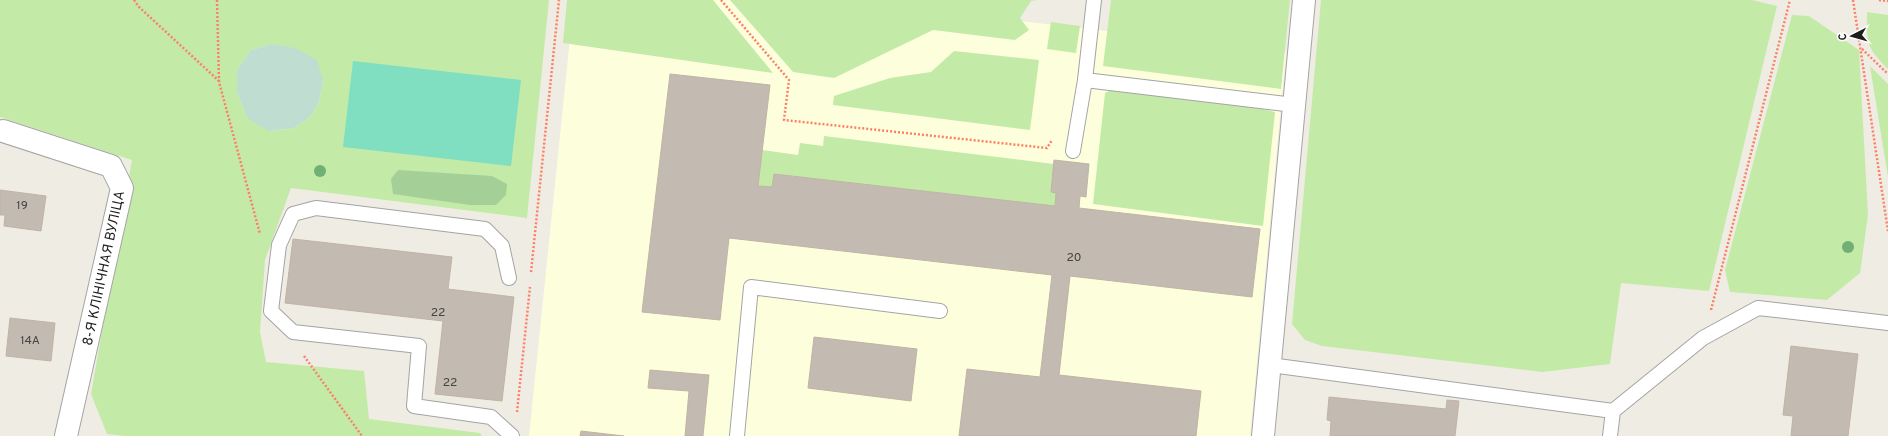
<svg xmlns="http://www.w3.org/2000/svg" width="1888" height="436" font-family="Overpass,sans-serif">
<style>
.education{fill:#fdffdc}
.grass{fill:#c4eaa8;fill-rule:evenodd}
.forest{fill:#a4cf97}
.wetland{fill:#c0ddd1}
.pitch{fill:#7fdfc0}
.building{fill:#c3bab2;stroke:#c1b3a5}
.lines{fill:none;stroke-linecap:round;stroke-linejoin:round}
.service-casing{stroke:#a4a4a4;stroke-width:16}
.minor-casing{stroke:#a4a4a4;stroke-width:24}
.path{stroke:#fc8067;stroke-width:2.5;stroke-dasharray:2 2;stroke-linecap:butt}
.service{stroke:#fff;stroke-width:14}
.minor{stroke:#fff;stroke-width:22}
.tree{fill:#71af74}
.labels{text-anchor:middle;stroke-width:3;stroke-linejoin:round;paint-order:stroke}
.number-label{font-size:12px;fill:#464442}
.street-label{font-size:14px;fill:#1d1d1d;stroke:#fff}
</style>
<rect width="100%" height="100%" fill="#efece3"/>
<path class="education" d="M574,0H842L1286,52L1250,436H529Z"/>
<g class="grass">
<path d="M0,0H549L527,218L291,188L265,260L260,332L266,362L364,371L369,419L480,433L482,436H126L107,434L91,394L132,160L0,117ZM272,44L323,80L319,102L310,117L294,128L270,131L248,119L237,92V70L251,50Z"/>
<path d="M567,0H713L773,73L563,43Z"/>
<path d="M730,0H1037L1031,1L1020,18L1029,30L1015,40L933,30L834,78L793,72Z"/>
<path d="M1111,0H1290L1281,89L1103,66Z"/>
<path d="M1321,0H1752L1777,6L1709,291L1621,283L1610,364L1542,372L1322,346L1305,340L1292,324Z"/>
<path d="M1867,12L1888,15V69C1865,46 1867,43 1867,12Z"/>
<path d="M1792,15L1809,16L1859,50L1868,215L1860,273L1827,300L1730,292L1725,270Z"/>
<path d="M1051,22L1080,26L1076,53L1047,49Z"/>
<path d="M954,51L1039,60L1030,130L833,105L834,96L890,78L931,72Z"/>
<path d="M1870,66L1888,84V177Z"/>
<path d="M1115,88L1263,109L1275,112L1263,226L1093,204L1105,93Z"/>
<path d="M824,136L1054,164L1051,192L1056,193L1055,206L774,174L772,187L758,186L762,150L798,155L800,143L823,146Z"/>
</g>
<path class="forest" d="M398,170L492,176L507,184L506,195L496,205H470L393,194L391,179Z"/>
<path class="wetland" d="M272,44L295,48L317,60L323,80L319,102L310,117L294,128L269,131L248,119L237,92V70L251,50Z"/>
<path class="pitch" d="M353,61L521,80L511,166L343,147Z"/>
<g class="building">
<path d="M670,74L770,85L758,186L772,187L774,174L1055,206L1056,193L1051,192L1054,160L1089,164L1086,197L1080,196L1079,208L1260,229L1252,297L1070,276L1059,375L1201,391L1196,436H959L967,369L1040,377L1052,275L729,238L720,320L642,312Z"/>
<path d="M0,190L46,196L41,231L4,226L5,215H0Z"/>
<path d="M293,239L452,257L448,289L514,297L502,401L435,394L443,321L285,303Z"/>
<path d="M10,318L55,323L51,361L6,356Z"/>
<path d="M814,337L917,349L911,401L808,388Z"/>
<path d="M1791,346L1858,354L1848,436H1791L1793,416L1783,415Z"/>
<path d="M650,370L709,375L703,436H685L689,391L648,388Z"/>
<path d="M1329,397L1446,409L1447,400L1459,401L1455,436H1330L1331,421L1327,420Z"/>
<path d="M581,431L624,436H580Z"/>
</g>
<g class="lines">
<g class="service-casing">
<g id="service">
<path d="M1085,80L1294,105"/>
<path d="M1073,151L1085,80L1094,0"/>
<path d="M509,278L502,246L485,229L316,208L293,214L279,245L271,311L293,332L419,346L414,406L491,417L512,436"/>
<path d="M1270,365L1613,411"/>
<path d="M737,436L751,287L940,311"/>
<path d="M1610,436L1613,411L1703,338L1758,308L1888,323"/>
</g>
</g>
<g class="minor-casing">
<g id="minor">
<path d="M3,131L111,166L122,188L66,436"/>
<path d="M1263,436L1304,0"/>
</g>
</g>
<g class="path">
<path d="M134,0L139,7L219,81"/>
<path d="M217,0L219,82L260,234"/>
<path d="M721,0L789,80L784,120L1047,148L1052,140"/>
<path d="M1853,0L1888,231"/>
<path d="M1879,0L1888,1"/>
<path d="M1862,49L1888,74"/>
<path d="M531,272L559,0"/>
<path d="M1711,310L1790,0"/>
<path d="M304,356L362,436"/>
<path d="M517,412L530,287"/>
</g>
<use href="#service" class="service"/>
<use href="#minor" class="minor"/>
</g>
<g class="tree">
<circle cx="320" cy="171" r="6"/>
<circle cx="1848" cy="247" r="6"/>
</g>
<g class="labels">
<g class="number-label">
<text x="22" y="209">19</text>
<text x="1074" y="261">20</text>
<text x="438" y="316">22</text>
<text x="30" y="344">14А</text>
<text x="450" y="386">22</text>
</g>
<g class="street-label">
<text transform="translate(103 268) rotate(-78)" y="5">8-Я КЛІНІЧНАЯ ВУЛІЦА</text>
</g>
</g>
<g transform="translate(1852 36) rotate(264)" stroke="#ffffff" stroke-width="3" paint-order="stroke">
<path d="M0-3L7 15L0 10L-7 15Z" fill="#1d1d1d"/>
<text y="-6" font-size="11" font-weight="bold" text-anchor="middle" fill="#1d1d1d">С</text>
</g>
</svg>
